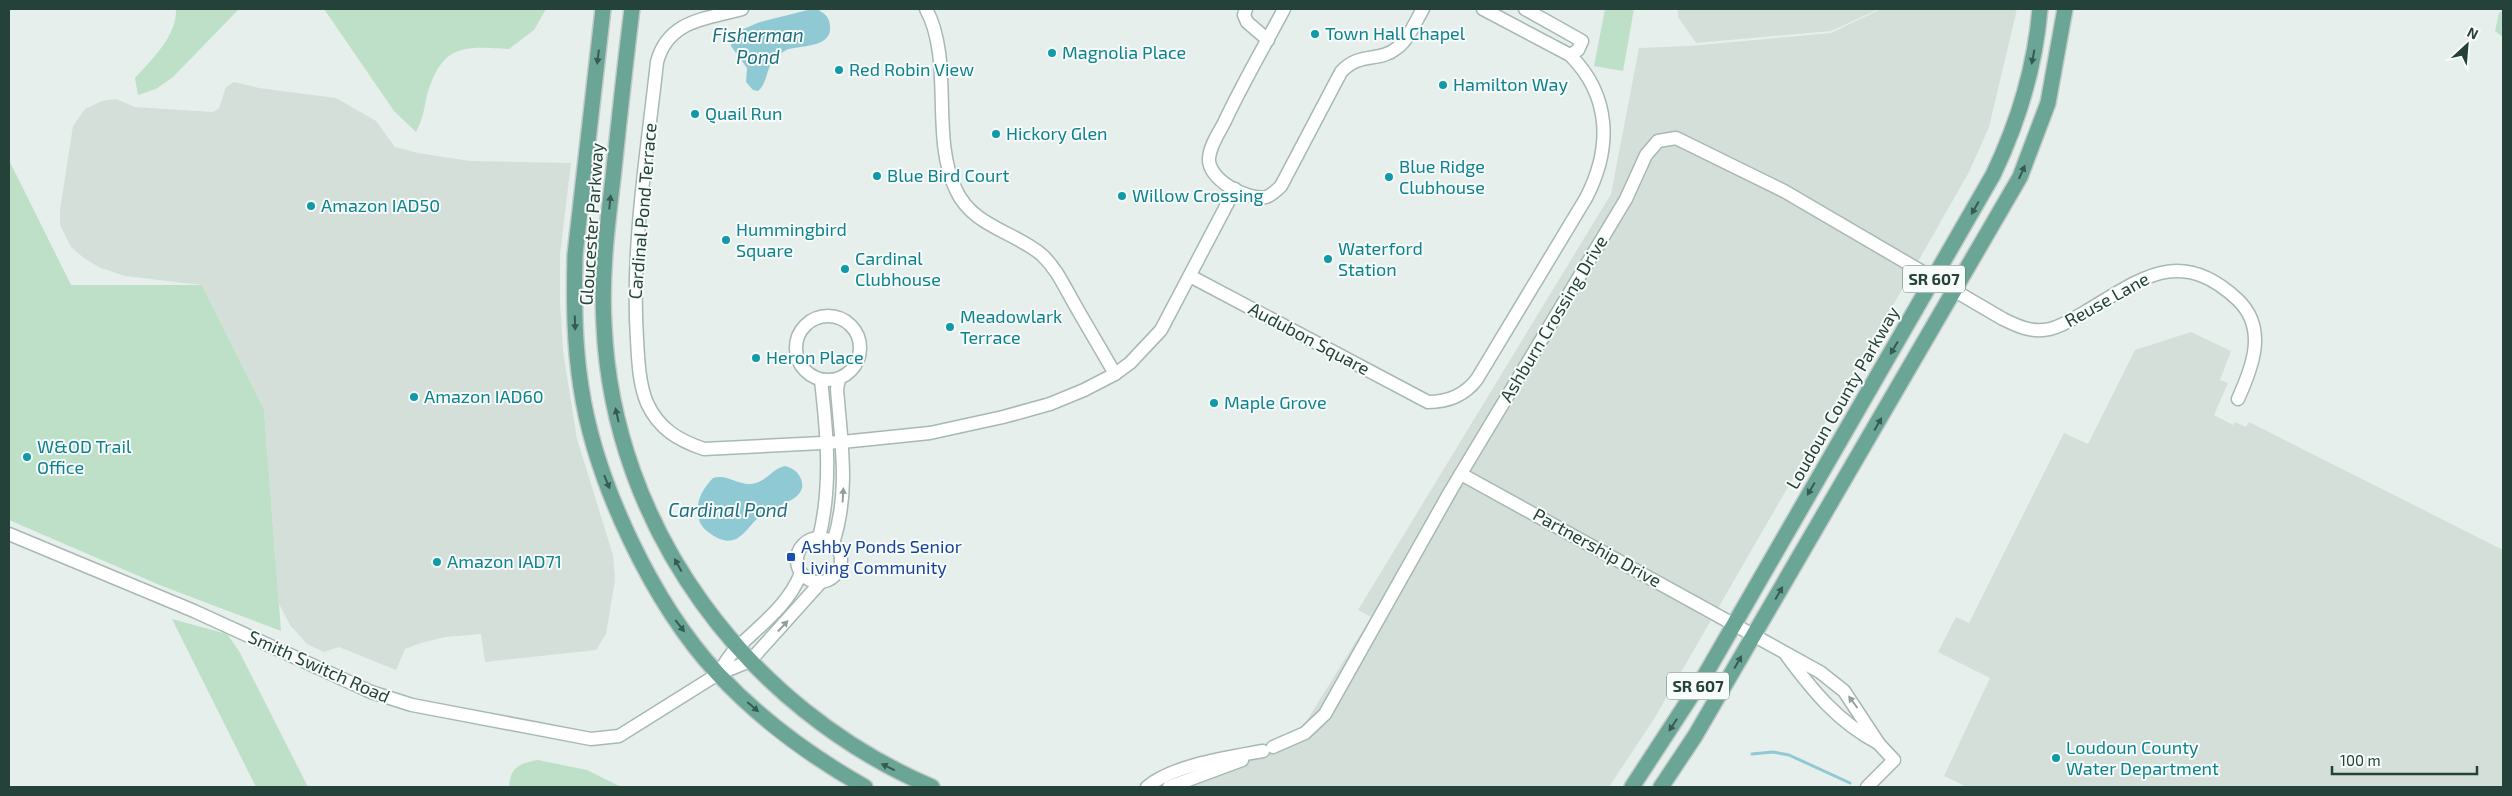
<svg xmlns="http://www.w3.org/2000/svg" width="2512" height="796" font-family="'Exo 2',sans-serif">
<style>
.built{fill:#d4dfda}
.green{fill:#bfe0c8}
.water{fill:#8ec9d4}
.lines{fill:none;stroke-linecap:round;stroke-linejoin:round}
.stream{stroke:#8ec9d4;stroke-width:3}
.minor-casing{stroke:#a8b8b2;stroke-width:15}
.major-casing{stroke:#c2cac8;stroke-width:18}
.minor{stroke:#fff;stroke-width:12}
.major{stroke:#6aa596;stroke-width:15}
.oneway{fill:#365b51}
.oneway2{fill:#92a09c}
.culture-dot{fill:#0f9aa8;stroke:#f7fbf9;stroke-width:2}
.transit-dot{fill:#1a4fb4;stroke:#f7fbf9;stroke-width:2}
.labels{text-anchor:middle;stroke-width:4;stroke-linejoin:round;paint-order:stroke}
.shield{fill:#f7fbf9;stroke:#637a73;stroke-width:1}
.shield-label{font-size:16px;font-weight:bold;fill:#24423a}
.culture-label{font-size:18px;fill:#0d838f;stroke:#f7fbf9;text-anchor:start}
.street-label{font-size:18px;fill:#24423a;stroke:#f7fbf9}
.transit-label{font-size:18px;fill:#164399;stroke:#f7fbf9;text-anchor:start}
.water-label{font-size:19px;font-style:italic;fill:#1c6f80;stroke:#f7fbf9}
</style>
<rect width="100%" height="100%" fill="#e6efeb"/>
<g class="built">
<path d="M1678,9H1879L1831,31L1696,43L1678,17Z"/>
<path d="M1881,9H2017L1989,127L1969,172L1900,293L1654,719L1609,787H1164L1296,738L1371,617L1358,610L1611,194L1639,48L1689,46L1831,33Z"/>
<path d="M234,82L259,88L336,98L376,121L395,147L418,153L470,161L571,163L560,255V303L563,351L577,439L613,555L615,580L606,634L596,650L485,662L481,634L445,637L421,643L405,649L396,670L339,647L324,652L307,644L290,625L279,604L264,409L202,285L125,276L101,268L85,259L71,247L60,225V210L73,126L85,109L102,101L116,99L135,107L213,112L219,108L226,87Z"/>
<path d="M2191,332L2231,351L2220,380L2228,383L2214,415L2233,425L2235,422L2246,427L2249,422L2503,550V787H1967L1944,776L1990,678L1938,652L1956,617L1969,623L2064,433L2088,444L2135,350Z"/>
</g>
<g class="green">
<path d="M176,9H239L173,77L156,89L138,95L135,78C152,59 177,36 176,9Z"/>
<path d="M324,9H546L534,30L509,49C463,46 442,44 427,95C424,109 423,119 416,132L394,111Z"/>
<path d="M1605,9H1634L1623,71L1594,66Z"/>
<path d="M2503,10V37L2495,31L2499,13Z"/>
<path d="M9,160L71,285H202L264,409L281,631L162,586L9,520Z"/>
<path d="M172,619L227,634L239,651L308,787H256Z"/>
<path d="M538,760L587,770L621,787H509C510,767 520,763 538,760Z"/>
</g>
<g class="water">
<path d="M808,10C814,9 819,9 823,13C828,16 830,22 830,27C832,47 802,46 789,49C785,50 780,54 776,57C766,66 768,83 758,91L753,90L746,82L747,68L731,46L734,33L760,22Z"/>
<path d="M785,466C792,468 797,471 800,477C812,500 773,505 761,515C746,527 738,553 711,534C705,530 701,526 699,520C695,502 701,491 713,478C727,474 737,485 751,484C766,483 771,469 785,466Z"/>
</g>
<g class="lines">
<path class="stream" d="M1752,754L1773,752L1789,755L1850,783"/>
<g class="minor-casing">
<g id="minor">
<path d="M742,9C706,19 668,20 657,62C647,154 631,247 637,339C638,359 639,384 647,403C659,429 678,440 704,449L842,442L930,433L1003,417L1050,404L1084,390L1115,374L1130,363L1161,330L1235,189"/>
<path d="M926,9C954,60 930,137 956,190C973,227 1014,231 1042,255C1057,269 1065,288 1075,305C1088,328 1102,351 1115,374"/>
<path d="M1246,9L1244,15L1247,22L1268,40"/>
<path d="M1284,9C1264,47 1242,84 1224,123C1218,134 1210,146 1209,158C1207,179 1247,201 1266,197C1272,195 1276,191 1281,186L1341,72C1360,51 1379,63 1397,48C1409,39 1415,22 1423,9"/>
<path d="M1483,9L1570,55L1578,50L1582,41L1525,9"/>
<path d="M1190,276L1428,402C1448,402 1465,395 1477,379L1586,198C1612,148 1611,96 1570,55"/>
<circle cx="828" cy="348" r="32"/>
<path d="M1461,474L1820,672L1844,691L1879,744L1894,760L1867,787"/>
<path d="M9,534L194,611L371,692L412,705L591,739L619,736L718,674L750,661L821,582"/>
<circle cx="819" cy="560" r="22"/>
<path d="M819,538C832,486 827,433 821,380"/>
<path d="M833,543C850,491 841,442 837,389L839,379"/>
<path d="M1787,656C1813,691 1838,722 1878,743"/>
<path d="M718,674C724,665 730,653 739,646C762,624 789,604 801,573"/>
<path d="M1273,747L1305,733L1325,714L1451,490L1626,199L1646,155L1658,141L1676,138L1784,191L2003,319C2019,327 2033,333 2050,329C2063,326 2074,318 2085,312C2141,279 2180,245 2238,300C2268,329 2252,368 2238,399"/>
<path d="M1147,787C1173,765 1230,757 1263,751"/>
<path d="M1169,787L1242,760"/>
</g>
</g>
<g class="major-casing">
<g id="major">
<path d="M603,9L575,255C574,299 574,343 581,387C595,482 653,604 718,674C760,719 812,757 865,787"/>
<path d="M632,9C625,65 619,121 613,178C607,227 601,275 604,325C613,528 747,708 932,787"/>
<path d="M1632,787L1705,675L1993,175C2018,123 2035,67 2040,9"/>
<path d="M1661,787L1695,736L2020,177L2048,103L2065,9"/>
</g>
</g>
<use href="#minor" class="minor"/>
<use href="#major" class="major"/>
</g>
<defs><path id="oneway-solid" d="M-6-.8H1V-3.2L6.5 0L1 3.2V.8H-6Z" transform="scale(1.25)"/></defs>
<g class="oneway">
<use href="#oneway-solid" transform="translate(598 57) rotate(97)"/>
<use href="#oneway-solid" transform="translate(2033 57) rotate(101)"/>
<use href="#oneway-solid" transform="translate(2022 172) rotate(-66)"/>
<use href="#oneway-solid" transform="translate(610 202) rotate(-84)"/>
<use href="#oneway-solid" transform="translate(1975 208) rotate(120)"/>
<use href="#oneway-solid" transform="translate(575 323) rotate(88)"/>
<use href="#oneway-solid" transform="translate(1894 348) rotate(121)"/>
<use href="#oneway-solid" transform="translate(617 415) rotate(-103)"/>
<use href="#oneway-solid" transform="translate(1878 424) rotate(-60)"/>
<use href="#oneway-solid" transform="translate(607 482) rotate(68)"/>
<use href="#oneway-solid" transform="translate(1811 489) rotate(120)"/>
<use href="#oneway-solid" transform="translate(678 565) rotate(-119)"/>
<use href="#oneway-solid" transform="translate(1779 593) rotate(-60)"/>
<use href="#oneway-solid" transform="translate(680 626) rotate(52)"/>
<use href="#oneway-solid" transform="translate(1738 662) rotate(-60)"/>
<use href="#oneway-solid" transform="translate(753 707) rotate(41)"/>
<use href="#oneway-solid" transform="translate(1673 725) rotate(123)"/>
<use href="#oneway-solid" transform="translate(888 767) rotate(-154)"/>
</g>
<g class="oneway2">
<use href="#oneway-solid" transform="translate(843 495) rotate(-87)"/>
<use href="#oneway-solid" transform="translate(783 626) rotate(-47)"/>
<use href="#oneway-solid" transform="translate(1853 702) rotate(-127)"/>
</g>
<g class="culture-dot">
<circle cx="1315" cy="34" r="5"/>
<circle cx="1052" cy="53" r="5"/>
<circle cx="839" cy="70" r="5"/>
<circle cx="1443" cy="85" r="5"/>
<circle cx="695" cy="114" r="5"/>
<circle cx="996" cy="134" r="5"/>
<circle cx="877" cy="176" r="5"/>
<circle cx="1389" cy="177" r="5"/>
<circle cx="1122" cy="196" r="5"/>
<circle cx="311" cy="206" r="5"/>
<circle cx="726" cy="240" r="5"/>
<circle cx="1328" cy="259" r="5"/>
<circle cx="845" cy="269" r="5"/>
<circle cx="950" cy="327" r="5"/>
<circle cx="756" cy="358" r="5"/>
<circle cx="414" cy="397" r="5"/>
<circle cx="1214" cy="403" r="5"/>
<circle cx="27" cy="457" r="5"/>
<circle cx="437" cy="562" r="5"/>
<circle cx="2056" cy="758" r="5"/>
</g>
<rect class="transit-dot" x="786" y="552" width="10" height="10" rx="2.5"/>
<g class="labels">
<g class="shield">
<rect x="1903" y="265.5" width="62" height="27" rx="4"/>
<rect x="1667" y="672.5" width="62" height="27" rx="4"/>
</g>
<g class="shield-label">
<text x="1934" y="285">SR 607</text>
<text x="1698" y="692">SR 607</text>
</g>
<g class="culture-label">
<text x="1325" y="40">Town Hall Chapel</text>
<text x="1062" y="59">Magnolia Place</text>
<text x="849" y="76">Red Robin View</text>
<text x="1453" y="91">Hamilton Way</text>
<text x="705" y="120">Quail Run</text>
<text x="1006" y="140">Hickory Glen</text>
<text x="1399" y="173">Blue Ridge<tspan x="1399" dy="21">Clubhouse</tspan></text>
<text x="887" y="182">Blue Bird Court</text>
<text x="1132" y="202">Willow Crossing</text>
<text x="321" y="212">Amazon IAD50</text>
<text x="736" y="236">Hummingbird<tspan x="736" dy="21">Square</tspan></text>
<text x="1338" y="255">Waterford<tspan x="1338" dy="21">Station</tspan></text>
<text x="855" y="265">Cardinal<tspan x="855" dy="21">Clubhouse</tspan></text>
<text x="960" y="323">Meadowlark<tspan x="960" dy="21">Terrace</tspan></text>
<text x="766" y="364">Heron Place</text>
<text x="424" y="403">Amazon IAD60</text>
<text x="1224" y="409">Maple Grove</text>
<text x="37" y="453">W&amp;OD Trail<tspan x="37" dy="21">Office</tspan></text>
<text x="447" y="568">Amazon IAD71</text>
<text x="2066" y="754">Loudoun County<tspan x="2066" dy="21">Water Department</tspan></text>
</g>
<g class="street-label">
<text transform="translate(643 211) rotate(-85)" y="6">Cardinal Pond Terrace</text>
<text transform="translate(592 224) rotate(-86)" y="6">Gloucester Parkway</text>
<text transform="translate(2107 300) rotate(-29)" y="6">Reuse Lane</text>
<text transform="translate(1554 319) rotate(-59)" y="6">Ashburn Crossing Drive</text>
<text transform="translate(1309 339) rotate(28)" y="6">Audubon Square</text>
<text transform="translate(1843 398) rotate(-60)" y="6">Loudoun County Parkway</text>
<text transform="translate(1597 548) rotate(29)" y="6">Partnership Drive</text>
<text transform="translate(319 667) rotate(24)" y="6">Smith Switch Road</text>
</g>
<g class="transit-label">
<text x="801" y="553">Ashby Ponds Senior<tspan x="801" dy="21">Living Community</tspan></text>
</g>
<g class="water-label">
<text x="758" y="42">Fisherman<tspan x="758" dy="22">Pond</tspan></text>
<text x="728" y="517">Cardinal Pond</text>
</g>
</g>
<rect width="2512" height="796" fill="none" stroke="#24423a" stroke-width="20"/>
<g transform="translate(2467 45) rotate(26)" stroke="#f7fbf9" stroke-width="4" paint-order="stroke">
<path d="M0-4L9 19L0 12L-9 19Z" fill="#24423a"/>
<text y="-8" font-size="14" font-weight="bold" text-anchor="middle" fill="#24423a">N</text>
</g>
<path d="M2332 766v8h145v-8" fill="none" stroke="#24423a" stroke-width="2.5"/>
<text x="2340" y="766" font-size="15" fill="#24423a" stroke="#f7fbf9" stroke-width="4" paint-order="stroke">100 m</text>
</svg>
